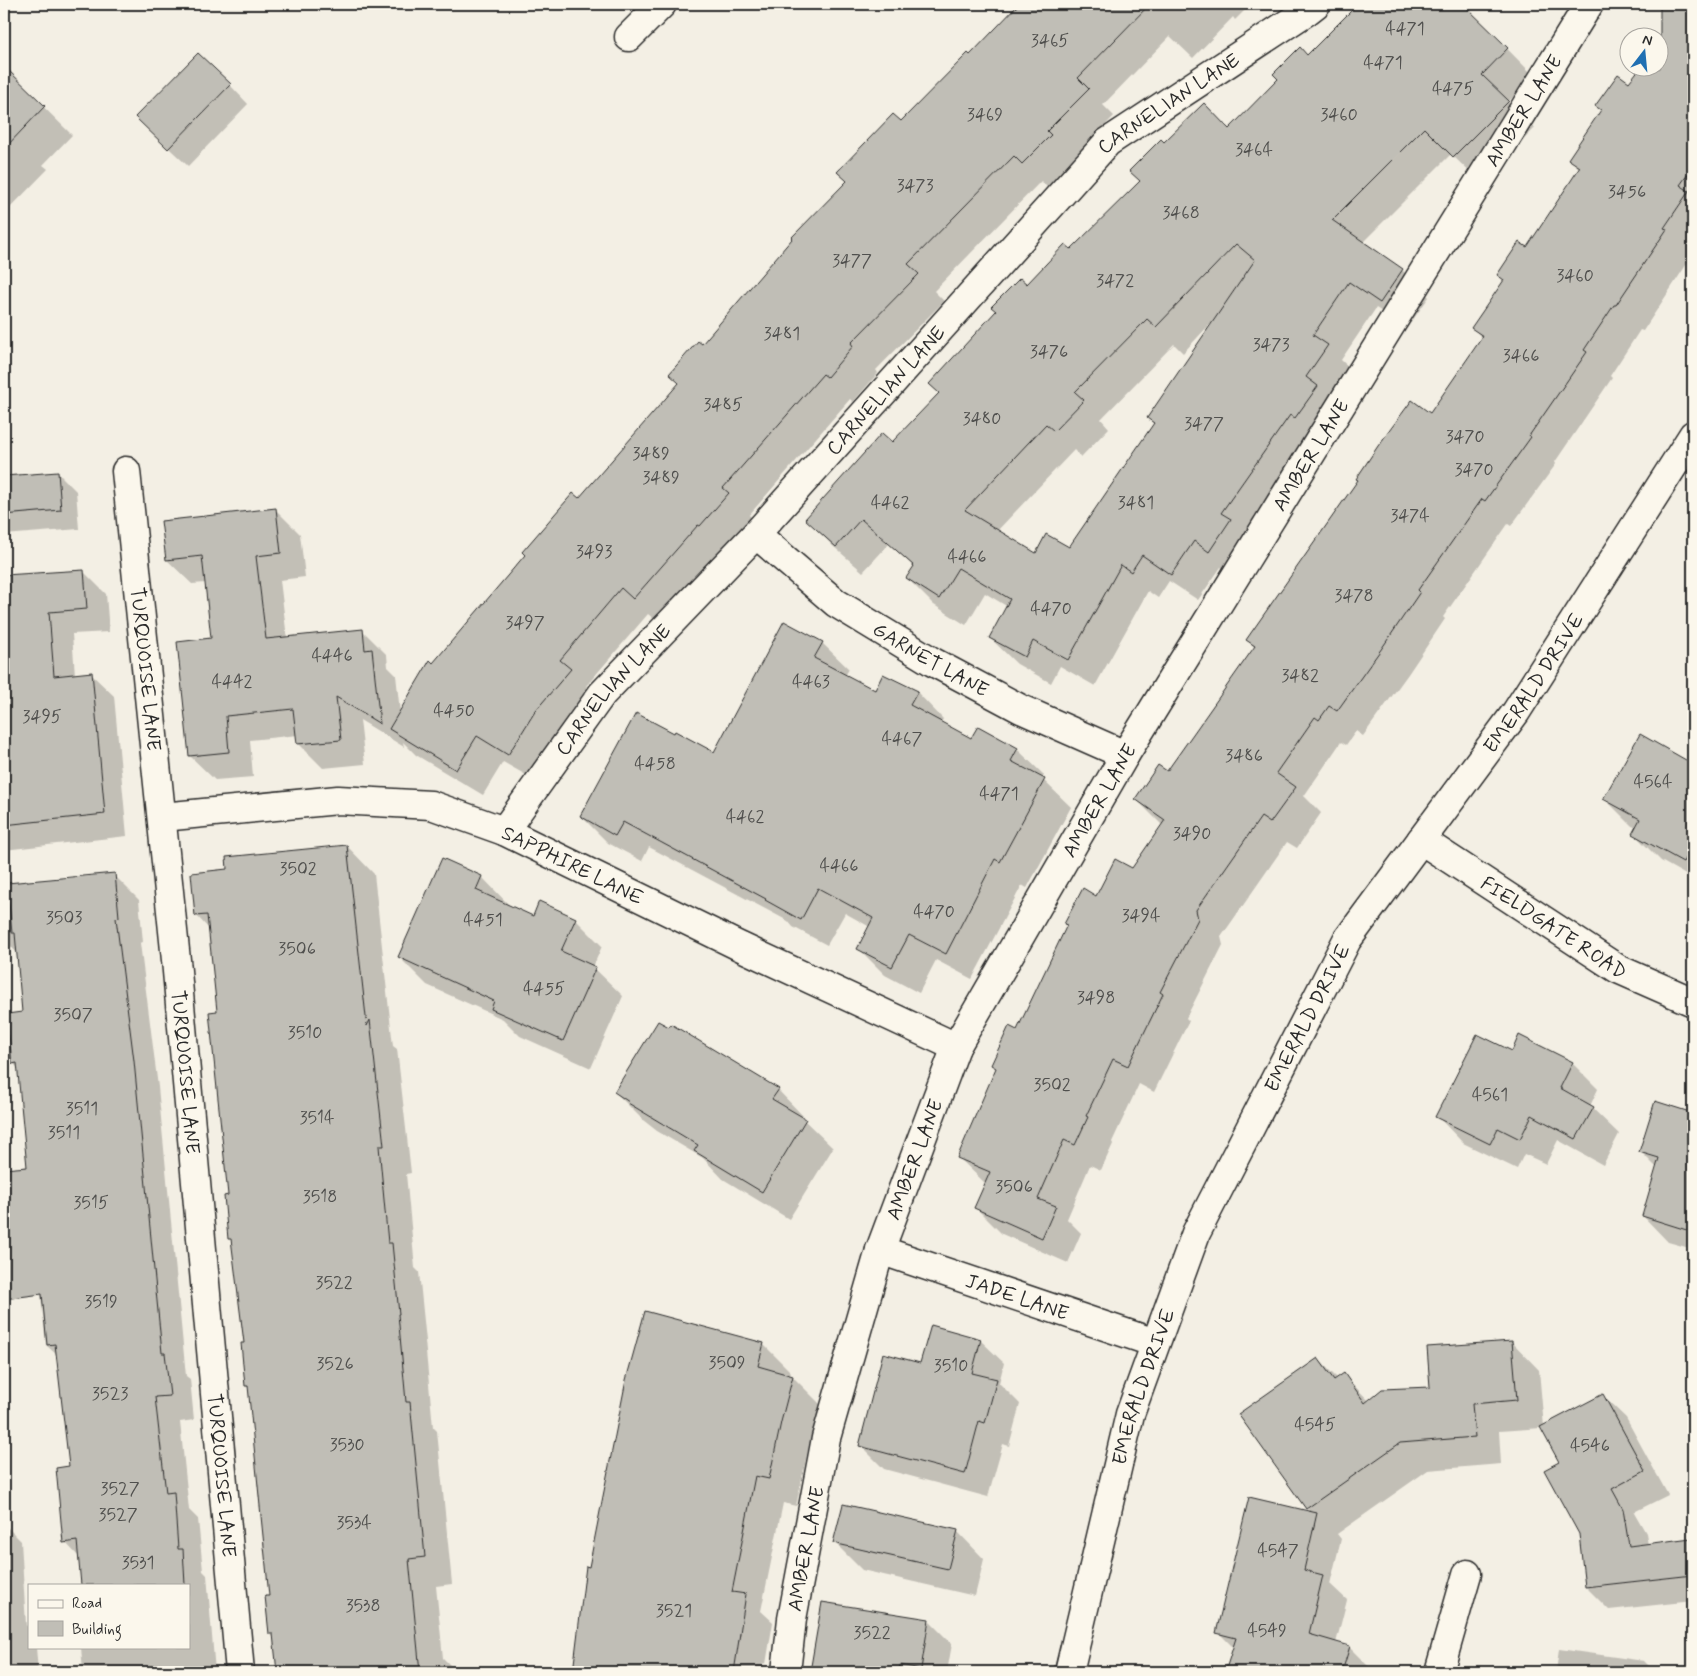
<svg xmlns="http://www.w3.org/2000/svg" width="1697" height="1676" font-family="Mynerve,sans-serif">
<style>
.shadow{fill:#0003;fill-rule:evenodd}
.building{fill:#c0beb6;stroke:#2b2b2b;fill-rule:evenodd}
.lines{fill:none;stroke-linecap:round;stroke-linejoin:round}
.minor-casing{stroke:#2b2b2b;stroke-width:31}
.major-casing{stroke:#2b2b2b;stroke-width:31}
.minor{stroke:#fbf7ec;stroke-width:28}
.major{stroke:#fbf7ec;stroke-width:28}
.labels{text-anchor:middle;stroke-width:4.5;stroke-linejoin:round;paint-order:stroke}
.number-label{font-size:18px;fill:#50504e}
.street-label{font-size:20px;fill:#2b2b2b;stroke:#fbf7ec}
</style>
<rect width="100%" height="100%" fill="#f3efe4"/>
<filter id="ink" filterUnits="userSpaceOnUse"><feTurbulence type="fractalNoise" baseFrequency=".02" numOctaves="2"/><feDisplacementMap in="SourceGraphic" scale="10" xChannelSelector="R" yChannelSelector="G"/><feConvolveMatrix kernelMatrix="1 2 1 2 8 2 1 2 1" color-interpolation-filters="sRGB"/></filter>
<g filter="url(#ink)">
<g class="shadow">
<path d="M1036,4H1251L1235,20L1233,17L1193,58L1170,36L1103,105L1114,116L1073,158L1076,162L1049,189L1041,181L934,291L944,301L876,370L878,373L853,402L850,399L749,515L754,520L660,624L648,614L586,686L596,696L535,780L503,762L483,795L416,755L403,742L404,747L360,720L365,764L323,768L298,743V735L250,740L253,777L215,780L190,756L212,640L206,583L192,584L167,560L275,509L300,534L305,577L280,580L287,638L362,630L387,655L388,667L396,675L400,712L434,664L681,384L702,346L848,181L901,123L970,57L1022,18Z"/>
<path d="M1360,4H1463L1534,76L1508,102L1535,128L1481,183L1451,154L1362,243L1402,270L1429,297L1407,328L1376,308L1341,360L1354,372L1236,577L1221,567L1198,600L1169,581L1158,598L1148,591L1095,686L1060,666L1051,683L1017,664L990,638L1008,607L985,593L966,625L934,605L907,578L914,567L889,544L863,572L833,546L806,519L892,444L940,393L1027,286L1071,251L1141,181L1164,144L1229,131ZM1211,323L1213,324L1148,418L1154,424L1070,549L1036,555L997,531L1074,450L1081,457L1109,428L1101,419L1174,344L1183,353Z"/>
<path d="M1660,4H1693V249L1690,254L1692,256L1643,331L1640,330L1610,376L1612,378L1555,462L1556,464L1511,526L1508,524L1443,617L1445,619L1408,674L1363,736L1356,731L1346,745L1341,742L1304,796L1321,813L1297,848L1287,842L1221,937L1223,945L1186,1018L1189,1021L1154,1092L1139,1084L1112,1142L1113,1144L1101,1170L1090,1165L1067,1219L1081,1233L1068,1263L1002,1234L976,1208L986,1184L958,1157L997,1069L992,1065L1018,1031L1097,897L1133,870L1163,826L1136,799L1167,773L1255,648L1248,640L1431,414L1483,339L1473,328L1504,281L1499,275L1527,248L1580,169L1569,158L1602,111L1597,106L1630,84L1641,68H1660V42L1676,20Z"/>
<path d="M4,68L72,135L43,165L48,169L8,210L4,205Z"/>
<path d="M230,85L248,104L188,166L156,136Z"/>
<path d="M58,473L76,491L79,529L4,535V477Z"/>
<path d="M83,571L106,594L109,632L72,634L75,675L91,674L114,696L127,836L4,850V577Z"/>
<path d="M822,643L849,669L845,676L875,692H917L943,719L941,723L972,740L1017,749L1044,775L1042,779L1071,807L1027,888L1022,885L972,979L936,960L919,993L885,975L859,949L870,927L845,913L827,945L793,927L788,921L649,847L642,861L608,843L581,816L714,754Z"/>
<path d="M1641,735L1693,765V879L1661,861L1634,834L1637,828L1632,826L1605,799Z"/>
<path d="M347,846L374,874L393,1046L397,1049L411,1173L406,1174L415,1268L419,1272L426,1341H425L433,1427L437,1431L452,1584L436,1586L443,1658L457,1672H278L275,1638L270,1634V1597L250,1389L246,1386L245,1344L232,1241L230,1238V1196L218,1012L210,930L196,915L228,870Z"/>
<path d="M443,860L482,877L509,905V906L533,917L575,919L602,946L593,967L623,996L591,1068L520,1036L503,1019L427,985L399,957Z"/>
<path d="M114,875L139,900L143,942L140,943L158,1087L186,1376L190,1379L194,1420L180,1422L189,1510L198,1519L203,1571L207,1575L215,1672H83L81,1647H189V1585H82L79,1557L65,1542L70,1467L58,1356L46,1345L19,1069L13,1063L23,1013L18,954L4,939V885Z"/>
<path d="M1572,1063L1598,1089L1590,1106L1619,1134L1603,1165L1558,1140L1546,1164L1524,1154L1517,1169L1463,1143L1437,1116Z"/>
<path d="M778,1090L805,1118L804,1120L833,1148L789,1219L723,1179L703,1158L657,1131L643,1120L615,1092Z"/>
<path d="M1655,1103L1693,1114V1249L1668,1242L1643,1216L1657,1168L1640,1151Z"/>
<path d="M4,1335L9,1384H4Z"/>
<path d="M980,1340L1004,1363L999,1383L1020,1404L1009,1446L1003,1444L988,1497L884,1469L860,1445L921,1364Z"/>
<path d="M1512,1342L1539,1370L1544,1427L1602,1395L1626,1418L1668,1495L1634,1512L1646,1533L1648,1545L1690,1539L1693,1543V1601L1609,1610L1586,1587L1580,1534L1561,1462L1541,1428L1499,1431L1501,1464L1428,1470L1337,1534L1341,1539L1330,1584L1347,1600L1336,1643L1349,1647L1374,1672H1226L1234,1648L1218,1632L1311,1513L1240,1414L1318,1359L1338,1379L1344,1375L1369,1401L1431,1388Z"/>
<path d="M763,1344L791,1372L790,1376L793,1377L820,1404L808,1450L796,1506L783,1503L761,1611L773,1622L766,1664L763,1663L762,1672H575L577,1640L590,1568Z"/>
<path d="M4,1524L21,1541L26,1625L29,1628V1647H36L38,1672H4Z"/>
<path d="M957,1531L984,1559L975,1596L862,1570L835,1543Z"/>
<path d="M928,1620L952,1644L947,1672H826L829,1658Z"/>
<path d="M1559,1649L1644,1661L1655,1672H1556Z"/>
</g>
<g class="building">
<path d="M1019,4H1150L1078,78L1089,89L1047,131L1051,135L1022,164L1014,156L908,264L919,274L851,343L853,346L827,377L823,374L723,488L729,493L700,526L698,525L633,599L621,588L560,660L571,669L536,710L508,755L477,736L456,770L389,729L430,660L433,663L525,555L522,552L573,493L579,498L679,383L669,374L698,341L702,344L792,239L791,238L847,181L837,172L893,114L901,121L968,53L970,55Z"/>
<path d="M1358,4H1463L1508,48L1482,75L1509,101L1453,157L1424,128L1332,220L1403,269L1380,303L1349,282L1313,335L1328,345L1306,377L1318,386L1295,418L1290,415L1221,513L1231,519L1209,552L1194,541L1171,575L1142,555L1131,572L1121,565L1068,660L1033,641L1025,657L989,638L1010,599L958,568L939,599L906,578L914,566L861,519L836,547L805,519L882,433L892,442L939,393L929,384L996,311L991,307L1020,278L1027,284L1065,244L1071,249L1140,181L1129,171L1161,139L1164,142L1204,103L1229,129L1278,79L1273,74L1300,47L1307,55ZM1236,244L1255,260L1147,418L1154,423L1069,547L1046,534L1036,553L965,510L1046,424L1054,431L1084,400L1075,392L1147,319L1156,327Z"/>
<path d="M1660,4H1693V167L1680,185L1689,191L1664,228L1667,229L1616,305H1614L1584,350L1587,352L1529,436L1531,437L1485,501L1482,499L1418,590L1420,592L1382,648L1337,711L1329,706L1319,720L1315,717L1276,773L1296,787L1270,823L1261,817L1196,910L1198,919L1160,992L1163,994L1128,1066L1113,1059L1086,1116L1088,1117L1075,1145L1064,1140L1038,1199L1056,1206L1042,1238L974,1208L990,1172L957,1158L996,1068L991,1065L1009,1026L1017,1030L1067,925L1064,924L1083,888L1096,896L1115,859L1132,868L1165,820L1135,799L1158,765L1167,771L1255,646L1246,640L1358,480L1356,479L1378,446L1412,400L1430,413L1483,336L1471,328L1504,280L1497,275L1519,242L1527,247L1580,167L1568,159L1601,110L1595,106L1618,74L1629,82L1640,68H1660Z"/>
<path d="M198,53L231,84L168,149L135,117Z"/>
<path d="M4,66L45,106L4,149Z"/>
<path d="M58,472L61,510L4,515V476Z"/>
<path d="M276,508L281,553L256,556L266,639L363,629L365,650L372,649L380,724L336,697L341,740L297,744L293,709L226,716L229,752L189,756L177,642L211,638L202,556L166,560L161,521Z"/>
<path d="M84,570L87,609L49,612L54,676L92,672L105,814L4,825V575Z"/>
<path d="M784,621L823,642L814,658L875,690L883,674L918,691L910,705L971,738L978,726L1018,748L1011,761L1045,779L1000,862L995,859L946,954L909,935L892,967L857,949L873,918L818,888L801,920L765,900L766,899L623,822L615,836L580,816L636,713L674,733L675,731L714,752Z"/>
<path d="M1640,734L1693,764V844L1683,862L1632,834L1640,819L1603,799Z"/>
<path d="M347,845L367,1026L370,1020L384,1146H379L388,1243H392L399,1314H398L406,1402H410L425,1557L409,1559L420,1672H277L273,1634H269L265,1596H269L248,1386H245L241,1343H244L231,1239H228L224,1196L228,1195L209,1012L217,1011L207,915L195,916L191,873L227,869L226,857Z"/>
<path d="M442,858L482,876L476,890L533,916L539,901L576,918L561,951L596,967L563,1041L491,1009L494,1001L398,957Z"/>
<path d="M115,873L119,917L116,918L134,1061L162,1353H165L170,1396L155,1397L166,1493L174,1492L178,1549H183L185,1585H81L77,1541L63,1543L56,1468L69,1466L55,1344L47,1345L42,1294L4,1299V1169L27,1167L17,1063L12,1064L7,1014L22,1012L15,933H12L7,883Z"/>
<path d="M658,1021L669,1027L671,1024L779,1089L772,1099L806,1119L762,1192L694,1151L698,1145L628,1103L629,1102L614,1092Z"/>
<path d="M1477,1034L1512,1051L1519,1035L1573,1062L1560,1088L1594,1107L1576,1139L1532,1115L1520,1139L1498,1128L1490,1144L1435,1117Z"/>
<path d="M1655,1101L1693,1113V1232L1642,1216L1659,1158L1639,1152Z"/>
<path d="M645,1311L764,1343L758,1366L793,1376L781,1422L769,1479L755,1476L732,1592L746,1594L734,1672H573L586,1566L589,1567L626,1380Z"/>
<path d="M931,1325L981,1339L972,1373L997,1379L985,1423L979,1421L965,1474L859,1446L883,1353L920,1363Z"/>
<path d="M1512,1341L1517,1400L1472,1404L1475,1437L1400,1443L1306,1509L1238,1414L1318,1358L1334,1380L1344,1373L1365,1403L1382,1389L1430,1387L1427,1347Z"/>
<path d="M1603,1394L1645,1471L1612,1489L1623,1509L1629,1546L1691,1538L1693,1575L1585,1587L1579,1534L1544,1470L1559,1462L1540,1427Z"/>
<path d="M1249,1497L1317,1513L1304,1570L1323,1575L1309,1634L1350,1646L1342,1672H1225L1236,1638L1216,1633Z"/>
<path d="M843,1504L958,1530L948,1569L833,1543Z"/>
<path d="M822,1602L929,1619L921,1669L900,1665L899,1672H810Z"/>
</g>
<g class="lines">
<g class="minor-casing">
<g id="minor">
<path d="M629,37L662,4"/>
<path id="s1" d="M126,471L176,960L240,1672"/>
<path id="s2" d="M756,534L836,603L933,662L1021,709L1125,755"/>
<path id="s3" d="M162,817L338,800L431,805L504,831L737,945L956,1047"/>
<path id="s4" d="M504,831L602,694L756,534L1108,142L1307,11L1316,4"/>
<path id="s5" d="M1421,840L1618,969L1693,1002"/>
<path id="s6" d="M880,1250L1155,1343"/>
<path id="s7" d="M786,1672L792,1619L826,1438L880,1250L956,1047L1125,755L1589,4"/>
<path d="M1439,1672L1467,1574"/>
</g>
</g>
<g class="major-casing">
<g id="major">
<path id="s8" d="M1069,1672L1130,1414L1196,1233L1347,940L1516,712L1693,435"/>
</g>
</g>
<use href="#minor" class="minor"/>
<use href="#major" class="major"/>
</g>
</g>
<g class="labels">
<g class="number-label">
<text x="1405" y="34">4471</text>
<text x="1050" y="46">3465</text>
<text x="1383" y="68">4471</text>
<text x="1453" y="94">4475</text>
<text x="985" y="120">3469</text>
<text x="1339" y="120">3460</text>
<text x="1254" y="155">3464</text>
<text x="915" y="191">3473</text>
<text x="1627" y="197">3456</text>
<text x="1181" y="218">3468</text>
<text x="852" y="266">3477</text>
<text x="1575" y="281">3460</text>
<text x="1115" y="286">3472</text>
<text x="782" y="339">3481</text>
<text x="1271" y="350">3473</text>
<text x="1049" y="357">3476</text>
<text x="1521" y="361">3466</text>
<text x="723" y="410">3485</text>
<text x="982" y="424">3480</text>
<text x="1204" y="429">3477</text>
<text x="1465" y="442">3470</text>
<text x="651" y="459">3489</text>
<text x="1474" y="475">3470</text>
<text x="661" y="483">3489</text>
<text x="890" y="508">4462</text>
<text x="1136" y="508">3481</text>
<text x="1410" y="521">3474</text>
<text x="594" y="557">3493</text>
<text x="967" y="562">4466</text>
<text x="1354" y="601">3478</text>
<text x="1051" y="614">4470</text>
<text x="525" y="628">3497</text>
<text x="332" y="661">4446</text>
<text x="1300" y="681">3482</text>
<text x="232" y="687">4442</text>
<text x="811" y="687">4463</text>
<text x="454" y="716">4450</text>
<text x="42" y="722">3495</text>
<text x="902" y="744">4467</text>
<text x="1244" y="761">3486</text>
<text x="655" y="769">4458</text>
<text x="1653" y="787">4564</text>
<text x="999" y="799">4471</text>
<text x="745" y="822">4462</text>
<text x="1192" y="839">3490</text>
<text x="839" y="871">4466</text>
<text x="298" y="874">3502</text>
<text x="934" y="917">4470</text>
<text x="1141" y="921">3494</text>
<text x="64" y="923">3503</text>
<text x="483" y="925">4451</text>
<text x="297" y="954">3506</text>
<text x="544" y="994">4455</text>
<text x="1096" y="1003">3498</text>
<text x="73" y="1020">3507</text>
<text x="305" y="1038">3510</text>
<text x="1052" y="1090">3502</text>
<text x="1490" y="1100">4561</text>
<text x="82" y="1114">3511</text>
<text x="317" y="1123">3514</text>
<text x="64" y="1138">3511</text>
<text x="1014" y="1192">3506</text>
<text x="320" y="1202">3518</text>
<text x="91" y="1208">3515</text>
<text x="334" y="1288">3522</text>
<text x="101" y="1307">3519</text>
<text x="727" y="1368">3509</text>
<text x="335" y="1369">3526</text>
<text x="951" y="1371">3510</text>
<text x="110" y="1399">3523</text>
<text x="1315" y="1430">4545</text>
<text x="347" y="1450">3530</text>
<text x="1590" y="1451">4546</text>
<text x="120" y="1494">3527</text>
<text x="118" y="1520">3527</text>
<text x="354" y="1528">3534</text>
<text x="1278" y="1556">4547</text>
<text x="138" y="1568">3531</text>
<text x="363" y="1611">3538</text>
<text x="674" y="1616">3521</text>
<text x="1267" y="1636">4549</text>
<text x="872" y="1638">3522</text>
</g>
<g class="street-label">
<text dy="7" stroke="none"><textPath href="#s4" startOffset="989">CARNELIAN LANE</textPath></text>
<text dy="7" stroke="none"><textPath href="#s7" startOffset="1745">AMBER LANE</textPath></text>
<text dy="7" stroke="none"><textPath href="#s4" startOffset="584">CARNELIAN LANE</textPath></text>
<text dy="7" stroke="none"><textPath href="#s7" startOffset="1340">AMBER LANE</textPath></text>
<text dy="7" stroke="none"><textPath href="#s2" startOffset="216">GARNET LANE</textPath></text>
<text dy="7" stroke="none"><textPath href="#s1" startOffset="199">TURQUOISE LANE</textPath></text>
<text dy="7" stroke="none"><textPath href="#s8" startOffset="1105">EMERALD DRIVE</textPath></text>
<text dy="7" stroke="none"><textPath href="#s4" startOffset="179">CARNELIAN LANE</textPath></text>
<text dy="7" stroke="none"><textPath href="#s7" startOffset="935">AMBER LANE</textPath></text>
<text dy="7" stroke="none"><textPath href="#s3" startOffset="424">SAPPHIRE LANE</textPath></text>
<text dy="7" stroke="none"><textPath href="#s5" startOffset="159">FIELDGATE ROAD</textPath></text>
<text dy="7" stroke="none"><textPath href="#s8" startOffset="700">EMERALD DRIVE</textPath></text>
<text dy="7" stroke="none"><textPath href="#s1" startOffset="604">TURQUOISE LANE</textPath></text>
<text dy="7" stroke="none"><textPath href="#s7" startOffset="530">AMBER LANE</textPath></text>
<text dy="7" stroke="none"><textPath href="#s6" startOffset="145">JADE LANE</textPath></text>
<text dy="7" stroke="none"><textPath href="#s8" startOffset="295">EMERALD DRIVE</textPath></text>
<text dy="7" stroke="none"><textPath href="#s1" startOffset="1009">TURQUOISE LANE</textPath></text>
<text dy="7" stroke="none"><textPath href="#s7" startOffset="125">AMBER LANE</textPath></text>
</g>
</g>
<rect width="1697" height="1676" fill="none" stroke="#fbf7ec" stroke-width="20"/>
<rect x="10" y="10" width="1677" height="1656" fill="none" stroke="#2b2b2b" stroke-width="2" filter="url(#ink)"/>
<rect x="28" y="1584" width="162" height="65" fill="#fbf7ec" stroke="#a8a59f"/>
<rect x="38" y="1600" width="25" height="8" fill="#fbf7ec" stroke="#a8a59f"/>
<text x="72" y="1608" font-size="15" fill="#2b2b2b">Road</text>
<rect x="38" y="1621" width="25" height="15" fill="#c0beb6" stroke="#a8a59f"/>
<text x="72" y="1634" font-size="15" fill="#2b2b2b">Building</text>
<g transform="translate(1644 52) rotate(16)"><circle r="24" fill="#fbf7ec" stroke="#a8a59f"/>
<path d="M0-4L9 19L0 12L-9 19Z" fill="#1f6fb2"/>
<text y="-8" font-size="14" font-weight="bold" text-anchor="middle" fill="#2b2b2b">N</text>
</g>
</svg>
